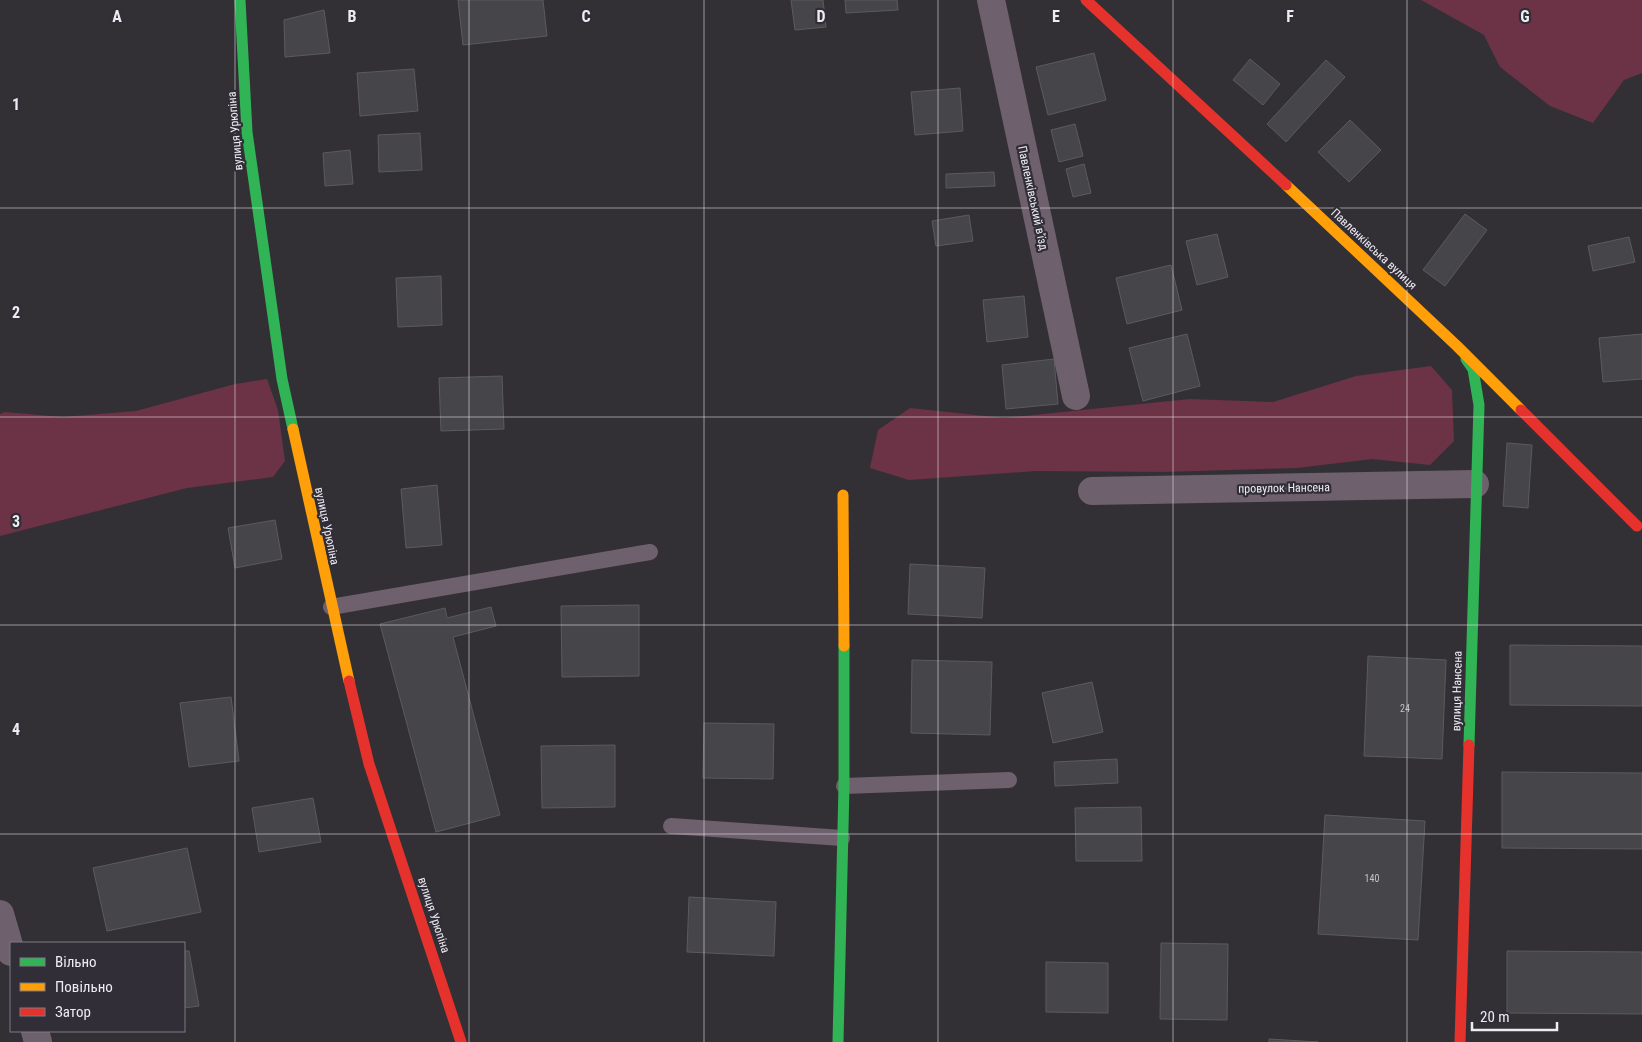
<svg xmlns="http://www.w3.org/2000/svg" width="1642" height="1042" font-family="'Roboto Condensed',sans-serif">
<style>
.green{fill:#6c3245}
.building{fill:#46464a;stroke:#5b5a5f}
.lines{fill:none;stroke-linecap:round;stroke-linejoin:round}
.lane{stroke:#6e606c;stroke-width:16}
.street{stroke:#6e606c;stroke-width:28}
.fast{stroke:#30b455;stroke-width:11}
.slow{stroke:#ff9f0a;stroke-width:11}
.jam{stroke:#e5322d;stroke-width:11}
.grid{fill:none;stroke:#eeecf2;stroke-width:1;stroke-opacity:0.55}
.labels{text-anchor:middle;stroke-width:4.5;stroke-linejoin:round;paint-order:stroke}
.number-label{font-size:10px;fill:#c4c2c8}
.street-label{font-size:12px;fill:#eeecf2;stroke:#312e37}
.grid-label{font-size:16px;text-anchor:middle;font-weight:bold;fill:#eeecf2;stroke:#312e37;stroke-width:4.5;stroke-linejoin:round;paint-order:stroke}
</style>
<rect width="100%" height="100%" fill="#323035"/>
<g class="green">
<path d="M1421,0H1642V73L1624,80L1593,123L1550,106L1500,67L1484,35Z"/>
<path d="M1431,366L1452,390L1454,441L1430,465L1372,459L1297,468L1163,472L1036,471L909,480L870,468L878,430L910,408L1004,418L1190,399L1273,402L1356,376Z"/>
<path d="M267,379L278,410L285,461L273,477L187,488L0,536V414L5,412L63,417L136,411L235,384Z"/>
</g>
<g class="building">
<path d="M458,0H543L547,36L463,45Z"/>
<path d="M791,0H823L826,27L795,30Z"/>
<path d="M845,0H897L898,10L846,13Z"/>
<path d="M324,10L330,53L285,57L284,20Z"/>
<path d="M1094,53L1106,100L1048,115L1036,67Z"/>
<path d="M1250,59L1280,84L1263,105L1233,80Z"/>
<path d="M1326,60L1345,77L1286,142L1267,124Z"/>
<path d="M414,69L418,111L360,116L357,73Z"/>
<path d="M960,88L963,131L915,135L911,92Z"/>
<path d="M1350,120L1381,150L1349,182L1318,152Z"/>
<path d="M1075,124L1083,156L1059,162L1051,130Z"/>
<path d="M420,133L422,170L379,172L378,135Z"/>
<path d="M350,150L353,184L325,186L323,153Z"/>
<path d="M1084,164L1091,193L1073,197L1066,169Z"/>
<path d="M994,172L995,186L946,188V174Z"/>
<path d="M1465,214L1487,230L1445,286L1423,270Z"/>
<path d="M969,215L973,241L936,246L932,221Z"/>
<path d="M1217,234L1228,277L1197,285L1186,241Z"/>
<path d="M1629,237L1635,262L1593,271L1588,246Z"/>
<path d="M1171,265L1182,310L1127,324L1116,278Z"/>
<path d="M441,276L442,325L398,327L396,278Z"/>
<path d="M1024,296L1028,337L987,342L983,300Z"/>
<path d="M1187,334L1200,386L1143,401L1129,348Z"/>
<path d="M1642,334V379L1603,382L1599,338Z"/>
<path d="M1054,359L1058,404L1006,409L1002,365Z"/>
<path d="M502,376L504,429L441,431L439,378Z"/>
<path d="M1507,443L1532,445L1528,508L1503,506Z"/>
<path d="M437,485L442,545L406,548L401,489Z"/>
<path d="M275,520L282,559L235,568L228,528Z"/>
<path d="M910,564L985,568L982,618L908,614Z"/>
<path d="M639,605V676L562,677L561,606Z"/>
<path d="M491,607L496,626L453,637L500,815L436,832L380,624L445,608L447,618Z"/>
<path d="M1510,645L1642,646V706L1510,705Z"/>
<path d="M1368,656L1446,660L1442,759L1364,756Z"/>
<path d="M912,660L992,662L990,735L911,733Z"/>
<path d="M1092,682L1103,732L1053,743L1042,693Z"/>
<path d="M231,697L239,761L189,767L180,703Z"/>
<path d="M704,723L774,724L773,779L703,778Z"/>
<path d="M615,745V807L542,808L541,746Z"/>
<path d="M1117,759L1118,783L1055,786L1054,762Z"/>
<path d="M1502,772L1642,773V849L1502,848Z"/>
<path d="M313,798L321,842L259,852L252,808Z"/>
<path d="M1141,807L1142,861H1076L1075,808Z"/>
<path d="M1325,815L1425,821L1418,940L1318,934Z"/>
<path d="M187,848L201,912L107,931L93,868Z"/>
<path d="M689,897L776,902L774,956L687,952Z"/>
<path d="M1161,943L1228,944L1227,1020L1160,1019Z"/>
<path d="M184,951H189L199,1006L184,1008Z"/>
<path d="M1507,951L1642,952V1014L1507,1013Z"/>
<path d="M1046,962L1108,963V1013L1046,1012Z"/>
<path d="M1269,1039L1318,1042H1269Z"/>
</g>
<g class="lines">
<g class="lane">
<path d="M331,607L650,552"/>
<path d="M844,786L1009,780"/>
<path d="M671,826L842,838"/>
</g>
<g class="street">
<path d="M991,0L1076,396"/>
<path d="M1092,491L1475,484"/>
<path d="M0,914L11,952"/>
<path d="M35,1031L38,1042"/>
</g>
<g class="fast">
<path d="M240,0L247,132L282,379L293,429"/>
<path d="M1466,359L1473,369L1479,405L1469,745"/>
<path d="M838,1042L844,786V646"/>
</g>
<g class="slow">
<path d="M1286,185L1457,346L1521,410"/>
<path d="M293,429L349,681"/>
<path d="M843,495L844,646"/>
</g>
<g class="jam">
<path d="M1086,0L1286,185"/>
<path d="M1521,410L1637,526"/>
<path d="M349,681L369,764L461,1042"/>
<path d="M1460,1042L1469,745"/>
</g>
</g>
<path class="grid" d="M235,0V1042M469,0V1042M704,0V1042M938,0V1042M1173,0V1042M1407,0V1042M0,208H1642M0,417H1642M0,625H1642M0,834H1642"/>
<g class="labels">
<g class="number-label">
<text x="1405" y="712">24</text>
<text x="1372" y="882">140</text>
</g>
<g class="street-label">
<text transform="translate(235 131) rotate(-95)" y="4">вулиця Урюпіна</text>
<text transform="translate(1033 198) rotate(78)" y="4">Павленківський в'їзд</text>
<text transform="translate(1374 249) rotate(43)" y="4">Павленківська вулиця</text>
<text transform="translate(1284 488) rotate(-1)" y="4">провулок Нансена</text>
<text transform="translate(327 526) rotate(78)" y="4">вулиця Урюпіна</text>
<text transform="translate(1457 691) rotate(-89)" y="4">вулиця Нансена</text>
<text transform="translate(434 915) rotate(72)" y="4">вулиця Урюпіна</text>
</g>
</g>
<g class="grid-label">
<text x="117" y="22">A</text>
<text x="352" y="22">B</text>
<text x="586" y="22">C</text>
<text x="821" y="22">D</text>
<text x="1056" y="22">E</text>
<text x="1290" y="22">F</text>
<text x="1525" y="22">G</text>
<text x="16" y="110">1</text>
<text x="16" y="318">2</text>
<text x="16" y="527">3</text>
<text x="16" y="735">4</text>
</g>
<rect x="10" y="942" width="175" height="90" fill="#312e37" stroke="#7d7a82"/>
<rect x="20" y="958" width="25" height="8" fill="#30b455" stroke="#7d7a82"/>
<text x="55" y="967" font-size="15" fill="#eeecf2">Вільно</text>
<rect x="20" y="983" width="25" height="8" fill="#ff9f0a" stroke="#7d7a82"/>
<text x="55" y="992" font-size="15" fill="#eeecf2">Повільно</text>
<rect x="20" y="1008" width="25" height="8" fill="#e5322d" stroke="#7d7a82"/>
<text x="55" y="1017" font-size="15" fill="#eeecf2">Затор</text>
<path d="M1472 1022v8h85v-8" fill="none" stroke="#eeecf2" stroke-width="2.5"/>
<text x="1480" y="1022" font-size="15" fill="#eeecf2" stroke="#312e37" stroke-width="4" paint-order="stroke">20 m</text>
</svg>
